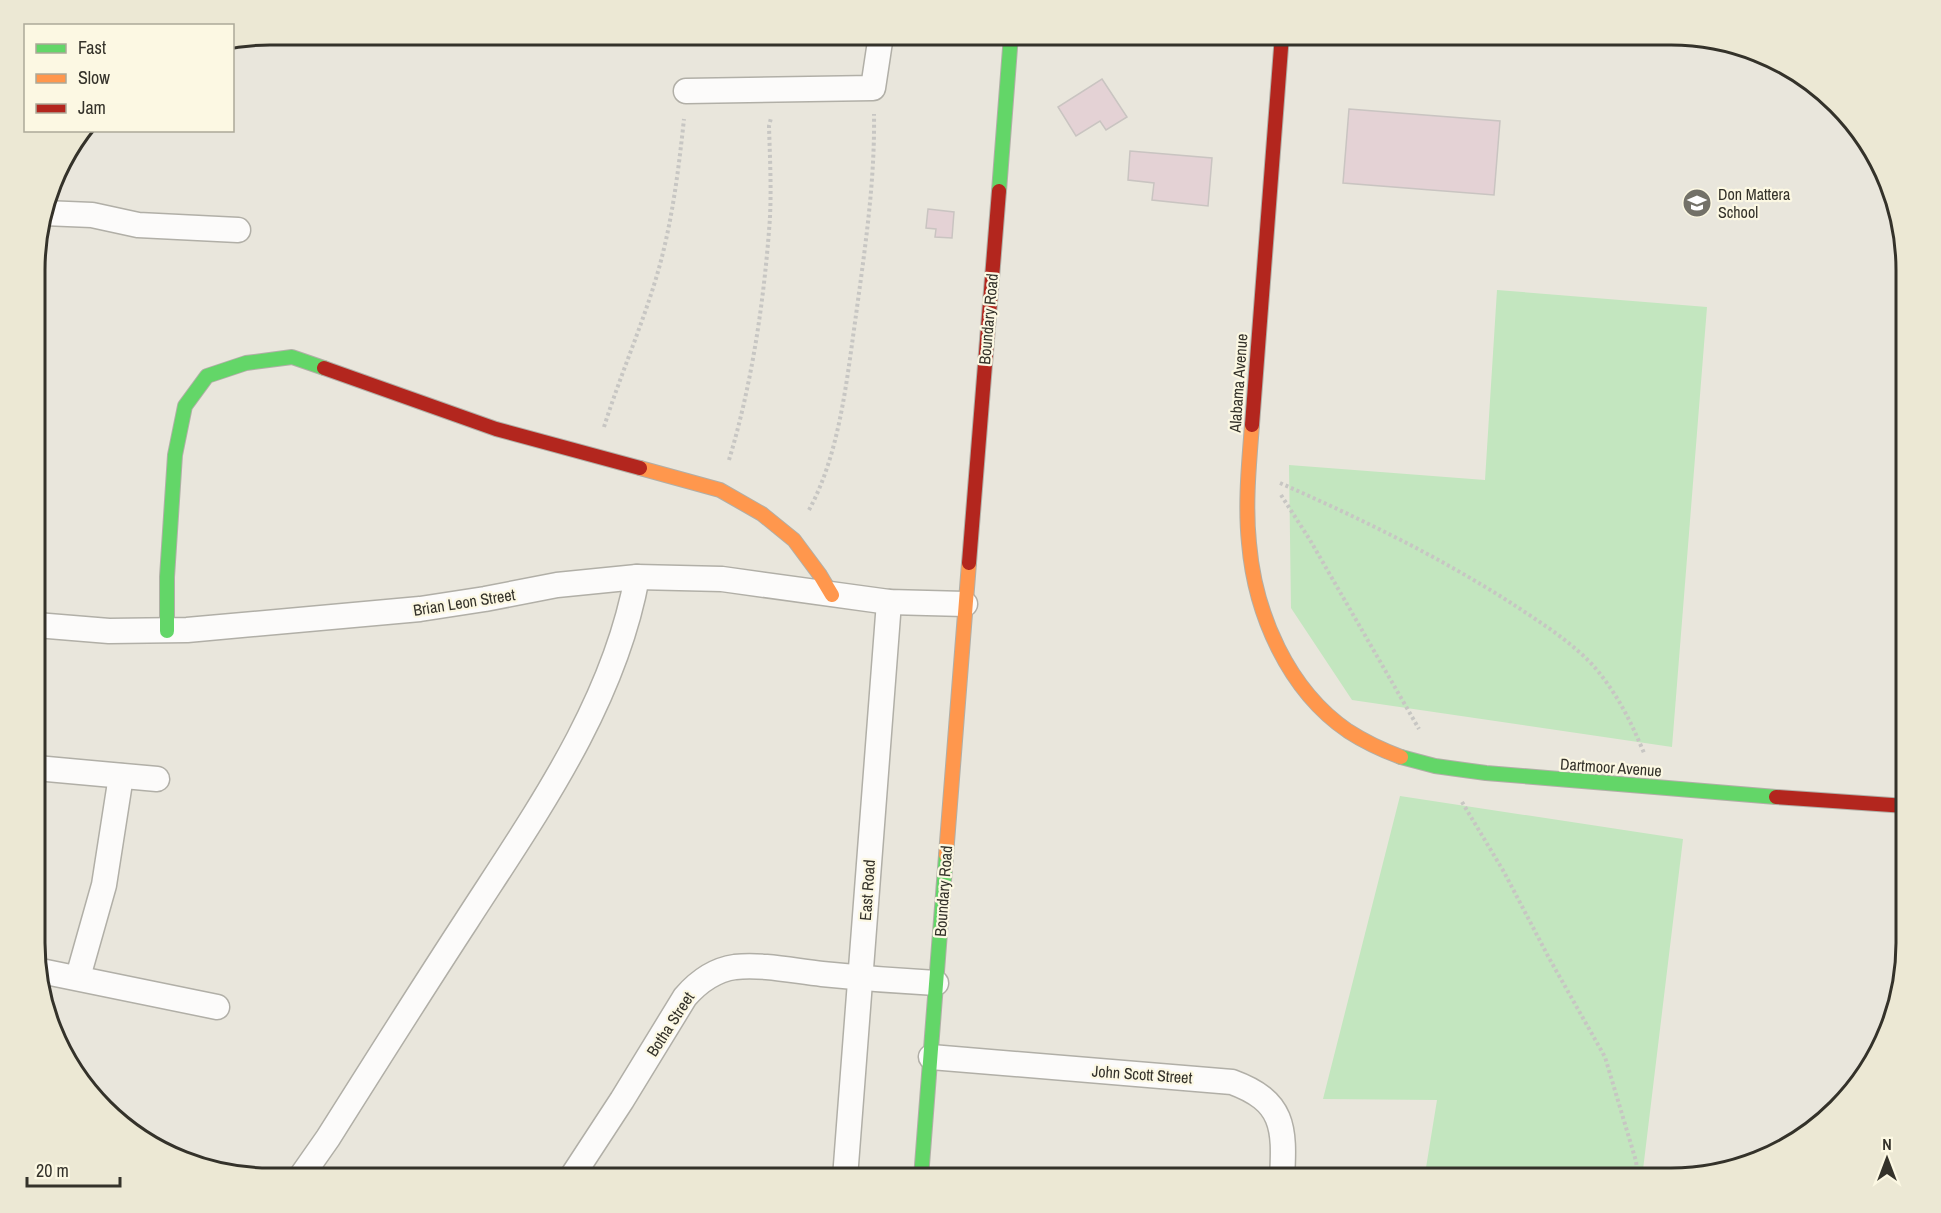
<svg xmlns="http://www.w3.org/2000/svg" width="1941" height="1213" font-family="'Archivo Narrow',sans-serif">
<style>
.green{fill:#c3e6bf}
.building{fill:#e4d2d5;stroke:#c9c4c1;stroke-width:1.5}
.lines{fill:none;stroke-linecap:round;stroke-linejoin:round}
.street-casing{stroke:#b1afa7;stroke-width:27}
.fast-casing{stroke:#b1afa7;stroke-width:16}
.slow-casing{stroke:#b1afa7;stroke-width:16}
.jam-casing{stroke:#b1afa7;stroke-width:16}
.path{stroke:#c7c6c3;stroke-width:4;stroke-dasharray:3 3;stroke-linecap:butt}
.street{stroke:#fcfbfa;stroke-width:24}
.fast{stroke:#63d668;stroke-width:14}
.slow{stroke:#ff974d;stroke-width:14}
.jam{stroke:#b3261e;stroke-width:14}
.labels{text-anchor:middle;stroke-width:4.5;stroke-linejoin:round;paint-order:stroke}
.poi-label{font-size:16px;fill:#34322a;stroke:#fcf8e3;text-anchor:start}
.street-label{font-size:16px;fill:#34322a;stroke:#fcf8e3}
.rim{fill:none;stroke:#34322a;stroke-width:3}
</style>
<rect width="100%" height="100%" fill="#e9e6dc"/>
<g class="green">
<path d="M1497,290L1707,307L1672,747L1352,700L1291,608L1289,465L1485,480Z"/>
<path d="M1400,796L1683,839L1642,1178H1465L1425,1174L1437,1100L1323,1099Z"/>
</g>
<g class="building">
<path d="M1102,79L1127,117L1106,130L1100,121L1076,136L1058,107Z"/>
<path d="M1349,109L1500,121L1494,195L1343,183Z"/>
<path d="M1130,151L1212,158L1208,206L1152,200L1154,183L1128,180Z"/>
<path d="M928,209L954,212L952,238L935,237L936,229L926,228Z"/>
</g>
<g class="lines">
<g class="street-casing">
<g id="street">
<path d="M686,91L873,88L881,35"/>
<path d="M44,213L92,215L138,225L238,230"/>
<path d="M36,625L109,631L187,630L420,609L485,599L557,585L637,577L722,579L889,602L965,604"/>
<path d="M36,768L157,779"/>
<path d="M36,970L217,1007"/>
<path d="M78,977L104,885L121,776"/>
<path d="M931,1057L1232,1082C1284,1101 1285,1127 1282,1178"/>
<path d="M300,1178L328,1138C374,1065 420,992 467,920C536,813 614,704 637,577"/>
<path d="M571,1178L622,1100L685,997C698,982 714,970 735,967C763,964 794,971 822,974C860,978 898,981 936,983"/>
<path d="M845,1178L889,602"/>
</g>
</g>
<g class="fast-casing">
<g id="fast">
<path d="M999,191L1011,35"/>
<path d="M167,631V577L175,455L185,406L207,376L246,363L292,357L324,368"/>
<path d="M1401,757L1435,766L1486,773L1776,797"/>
<path d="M921,1178L946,855"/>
</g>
</g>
<g class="slow-casing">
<g id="slow">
<path d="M1252,425C1249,464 1245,504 1249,543C1255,614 1288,690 1348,731C1365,742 1382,750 1401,757"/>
<path d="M640,468L720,490L762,514L794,540L820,575L832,595"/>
<path d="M946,855L969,563"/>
</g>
</g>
<g class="jam-casing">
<g id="jam">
<path d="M324,368L496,429L640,468"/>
<path d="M1252,425L1282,35"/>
<path d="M969,563L999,191"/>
<path d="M1776,797L1906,806"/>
</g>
</g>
<g class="path">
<path d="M604,427C619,379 639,333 654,285C671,231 678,175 684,119"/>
<path d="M729,460C751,387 763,308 769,231C772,197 770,161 769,126L771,118"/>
<path d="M1280,483C1359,518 1438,556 1511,603C1540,622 1575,644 1597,670C1619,697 1631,722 1644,753"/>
<path d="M1281,495L1310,540L1419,729"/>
<path d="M809,510C840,453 847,378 856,315C865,248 875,182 874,114"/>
<path d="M1462,802L1504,872L1549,958L1605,1057L1636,1161L1638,1178"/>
</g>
<use href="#street" class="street"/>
<use href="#fast" class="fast"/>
<use href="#slow" class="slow"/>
<use href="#jam" class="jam"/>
</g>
<defs>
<g id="school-disc" transform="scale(1.5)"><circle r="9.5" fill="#737168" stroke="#fcf8e3"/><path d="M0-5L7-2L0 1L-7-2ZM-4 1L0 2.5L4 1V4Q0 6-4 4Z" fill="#fff"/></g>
</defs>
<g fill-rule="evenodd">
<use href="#school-disc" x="1697" y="203"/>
</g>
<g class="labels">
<g class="poi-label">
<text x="1718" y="200">Don Mattera<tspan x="1718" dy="18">School</tspan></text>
</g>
<g class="street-label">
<text transform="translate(988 319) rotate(-85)" y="6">Boundary Road</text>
<text transform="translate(1238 383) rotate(-86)" y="6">Alabama Avenue</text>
<text transform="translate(464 602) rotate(-9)" y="6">Brian Leon Street</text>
<text transform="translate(1611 767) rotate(4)" y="6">Dartmoor Avenue</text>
<text transform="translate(867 890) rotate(-86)" y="6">East Road</text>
<text transform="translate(943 891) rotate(-86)" y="6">Boundary Road</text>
<text transform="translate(670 1024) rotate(-57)" y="6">Botha Street</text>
<text transform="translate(1142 1074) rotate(4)" y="6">John Scott Street</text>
</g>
</g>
<path d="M0 0H1941V1213H0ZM270 45H1671A225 225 0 0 1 1896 270V943A225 225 0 0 1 1671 1168H270A225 225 0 0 1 45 943V270A225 225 0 0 1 270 45Z" fill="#ece8d4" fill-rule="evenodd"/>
<path class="rim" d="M270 45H1671A225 225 0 0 1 1896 270V943A225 225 0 0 1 1671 1168H270A225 225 0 0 1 45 943V270A225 225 0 0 1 270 45Z"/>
<rect x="24" y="24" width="210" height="108" fill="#fcf8e3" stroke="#aca999" stroke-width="1.5"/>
<rect x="36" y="44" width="30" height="9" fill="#63d668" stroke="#aca999" stroke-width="1.5"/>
<text x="78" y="54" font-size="18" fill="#34322a">Fast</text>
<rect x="36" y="74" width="30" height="9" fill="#ff974d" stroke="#aca999" stroke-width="1.5"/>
<text x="78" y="84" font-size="18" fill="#34322a">Slow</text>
<rect x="36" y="104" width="30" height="9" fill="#b3261e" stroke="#aca999" stroke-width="1.5"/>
<text x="78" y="114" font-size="18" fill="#34322a">Jam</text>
<g transform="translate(1887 1159)" stroke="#fcf8e3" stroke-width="4.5" paint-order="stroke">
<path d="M0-4.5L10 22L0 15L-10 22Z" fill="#34322a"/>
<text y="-9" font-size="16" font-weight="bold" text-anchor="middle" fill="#34322a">N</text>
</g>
<path d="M27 1177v9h93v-9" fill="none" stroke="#34322a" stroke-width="3"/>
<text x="36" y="1177" font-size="18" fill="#34322a" stroke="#fcf8e3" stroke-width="4.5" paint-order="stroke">20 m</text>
</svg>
